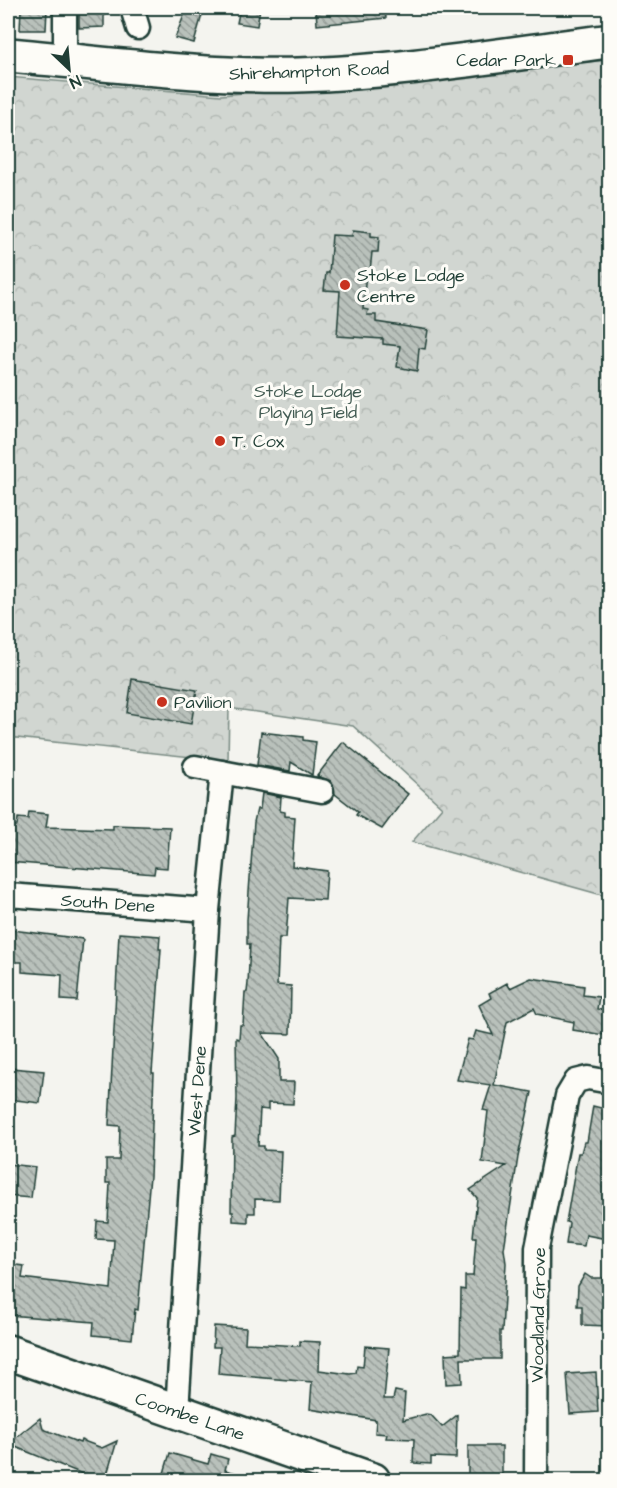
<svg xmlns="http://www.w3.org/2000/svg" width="617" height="1488" font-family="'Architects Daughter',sans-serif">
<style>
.forest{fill:url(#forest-crowns);stroke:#788a82;stroke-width:1.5}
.building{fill:url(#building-back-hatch);stroke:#1f3d34;stroke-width:1.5}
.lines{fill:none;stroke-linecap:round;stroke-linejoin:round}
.street-casing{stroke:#1f3d34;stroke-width:27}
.secondary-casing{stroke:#1f3d34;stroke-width:38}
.street{stroke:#fdfcf7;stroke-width:22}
.secondary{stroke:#fdfcf7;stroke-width:33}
.poi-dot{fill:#c8321e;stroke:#fdfcf7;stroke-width:2}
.labels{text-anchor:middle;stroke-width:6;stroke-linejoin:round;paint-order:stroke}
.poi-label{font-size:18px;fill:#1f3d34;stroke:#fdfcf7;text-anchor:start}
.street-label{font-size:18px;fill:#1f3d34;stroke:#fdfcf7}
.park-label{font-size:18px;fill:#435c53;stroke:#fdfcf7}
</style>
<defs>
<pattern id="forest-crowns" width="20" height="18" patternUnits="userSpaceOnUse" patternTransform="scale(1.5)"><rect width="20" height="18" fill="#d1d6d1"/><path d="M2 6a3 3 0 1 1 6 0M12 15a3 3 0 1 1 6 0" fill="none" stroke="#b3b9b4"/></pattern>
<pattern id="building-back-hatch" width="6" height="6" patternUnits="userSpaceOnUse" patternTransform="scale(1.5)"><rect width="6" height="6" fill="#b9c1bb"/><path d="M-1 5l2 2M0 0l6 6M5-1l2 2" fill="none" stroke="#969e99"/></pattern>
</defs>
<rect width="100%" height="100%" fill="#f4f4ef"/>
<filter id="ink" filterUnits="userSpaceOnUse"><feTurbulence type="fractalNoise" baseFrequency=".0167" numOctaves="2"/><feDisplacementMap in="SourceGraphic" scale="12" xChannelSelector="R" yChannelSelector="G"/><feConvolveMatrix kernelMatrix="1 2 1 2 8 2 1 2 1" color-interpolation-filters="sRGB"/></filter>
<g filter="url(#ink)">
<path class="forest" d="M609,60V897L412,842L442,807L353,726L229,708L228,761L8,737V77L221,95Z"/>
<g class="building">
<path d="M21,8L47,9L46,30H20Z"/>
<path d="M79,8H104V27L79,28Z"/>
<path d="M187,8H204L194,43L175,38Z"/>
<path d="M240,8H260L257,26L237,23Z"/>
<path d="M316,8H385L386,18L317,25Z"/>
<path d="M353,230L371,232V236L379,237L378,252H372L370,271H366L363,309L368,310L367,315H376V322L428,330L425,349L419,348L417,371L397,367L400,346L383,344V339L337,336L340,291L324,290L326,273H329L332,235L352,236Z"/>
<path d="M132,679L197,690L191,724L127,713Z"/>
<path d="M261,732L303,737V740L316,742L312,775L291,762L290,771L257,765Z"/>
<path d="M343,742L408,794L382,829L356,815L358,812L335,794L331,781L317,776Z"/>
<path d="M262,793L281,797L280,811L285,812V816L295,817L292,866L327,871L325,900L289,898L286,938H279L277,985L291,986L290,1034L262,1033L279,1059V1082H294L293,1104L268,1103V1110L260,1109L258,1146H264V1150L281,1151L279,1200L255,1199V1213H248V1222L233,1221V1212H231L232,1137L235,1136L237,1098L236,1038L239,1039L240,1025H243L245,992H247L248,983L250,944H247V920L254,822L257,809H260Z"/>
<path d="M29,812L48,814L46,827L113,829V825L170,827L167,868L155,867L154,874L8,862V825L17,826L18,818L28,819Z"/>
<path d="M12,930L83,939L77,1001L61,1000L62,975L22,972V962H10Z"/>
<path d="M119,933L160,936L159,949H161L152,1073H154L150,1176L138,1310L135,1309L132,1339L93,1335L94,1322L8,1315V1264L24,1266L22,1278L111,1289L114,1240L96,1239L97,1221L108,1222L110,1183H106V1160H119L120,1126L109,1125Z"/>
<path d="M531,978L584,986L583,995L599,997L597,1009L608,1011L604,1035L573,1030L574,1022L537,1014L534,1008L507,1022L494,1085L532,1092L518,1157L504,1249L506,1263L502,1331H500V1359H461L462,1383L446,1384L445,1354L460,1353L461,1289L465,1290V1276H473L476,1237H473L477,1198L470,1190L506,1166L482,1162L488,1111L483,1110L491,1085L457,1080L468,1039L473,1040L476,1031L493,1035L479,1005L491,998L489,993L507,983L510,988Z"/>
<path d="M11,1068L44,1071L40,1103L8,1099Z"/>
<path d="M593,1106L609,1110L607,1239L586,1235L584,1246L566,1244L569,1223L566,1222L578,1153H581L584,1142H587Z"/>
<path d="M8,1164L35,1167L31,1198L8,1196Z"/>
<path d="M585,1274L591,1278H609V1326L582,1325V1306H577L578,1286Z"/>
<path d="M214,1326L246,1328L245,1343L300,1346V1341L320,1342L319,1370L350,1374L356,1373L357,1366L363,1367L365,1346L389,1348L384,1399H393L395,1391L405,1393L403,1420L426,1414L431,1415L442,1427L457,1415L456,1458L431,1457V1464L413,1463L414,1439L386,1438L387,1434L375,1433L376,1420L310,1409L312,1382L218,1374L220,1347H213Z"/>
<path d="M596,1372L598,1412L570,1414L567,1374Z"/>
<path d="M40,1418L43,1429L80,1443L81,1440L102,1448L117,1441L106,1478L90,1477L8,1444Z"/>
<rect x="468" y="1446" width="34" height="34"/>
<path d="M170,1453L208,1464L211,1454L228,1459L225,1470L248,1476L247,1480H162Z"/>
</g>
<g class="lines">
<g class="street-casing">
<g id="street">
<path d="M65,8V60"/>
<path d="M132,8L138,28"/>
<path d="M195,767L322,791"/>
<path d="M8,895L208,910"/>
<path d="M177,1411L208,910L222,772"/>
<path d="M536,1480L537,1248L567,1096L576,1081L588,1078L610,1082"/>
</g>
</g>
<g class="secondary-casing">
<g id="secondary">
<path d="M8,55C104,63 201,77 298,75C402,72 506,54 610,41"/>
<path d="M8,1352L373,1480"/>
</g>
</g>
<use href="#street" class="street"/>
<use href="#secondary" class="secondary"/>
</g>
</g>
<g class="poi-dot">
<rect x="562" y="54" width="12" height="12" rx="3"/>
<circle cx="345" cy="285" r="6"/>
<circle cx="220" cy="441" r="6"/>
<circle cx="162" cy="702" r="6"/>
</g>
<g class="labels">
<g class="poi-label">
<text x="556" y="66" text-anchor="end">Cedar Park</text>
<text x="357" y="281">Stoke Lodge<tspan x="357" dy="21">Centre</tspan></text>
<text x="232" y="447">T. Cox</text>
<text x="174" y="708">Pavilion</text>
</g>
<g class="street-label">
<text transform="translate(309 71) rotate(-2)" y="6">Shirehampton Road</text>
<text transform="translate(108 903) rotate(4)" y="6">South Dene</text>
<text transform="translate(197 1091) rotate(-86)" y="6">West Dene</text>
<text transform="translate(538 1315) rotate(-89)" y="6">Woodland Grove</text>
<text transform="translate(190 1416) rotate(19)" y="6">Coombe Lane</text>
</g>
<g class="park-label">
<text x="308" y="397">Stoke Lodge<tspan x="308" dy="21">Playing Field</tspan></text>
</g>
</g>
<rect width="617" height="1488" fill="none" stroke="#fdfcf7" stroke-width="30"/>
<rect x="15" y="15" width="587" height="1458" fill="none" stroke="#1f3d34" stroke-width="2" filter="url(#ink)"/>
<g transform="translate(69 69) rotate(154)" stroke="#fdfcf7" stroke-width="4.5" paint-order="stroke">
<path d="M0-4.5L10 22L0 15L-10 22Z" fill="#1f3d34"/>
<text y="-9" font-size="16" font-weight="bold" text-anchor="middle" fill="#1f3d34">N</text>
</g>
</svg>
